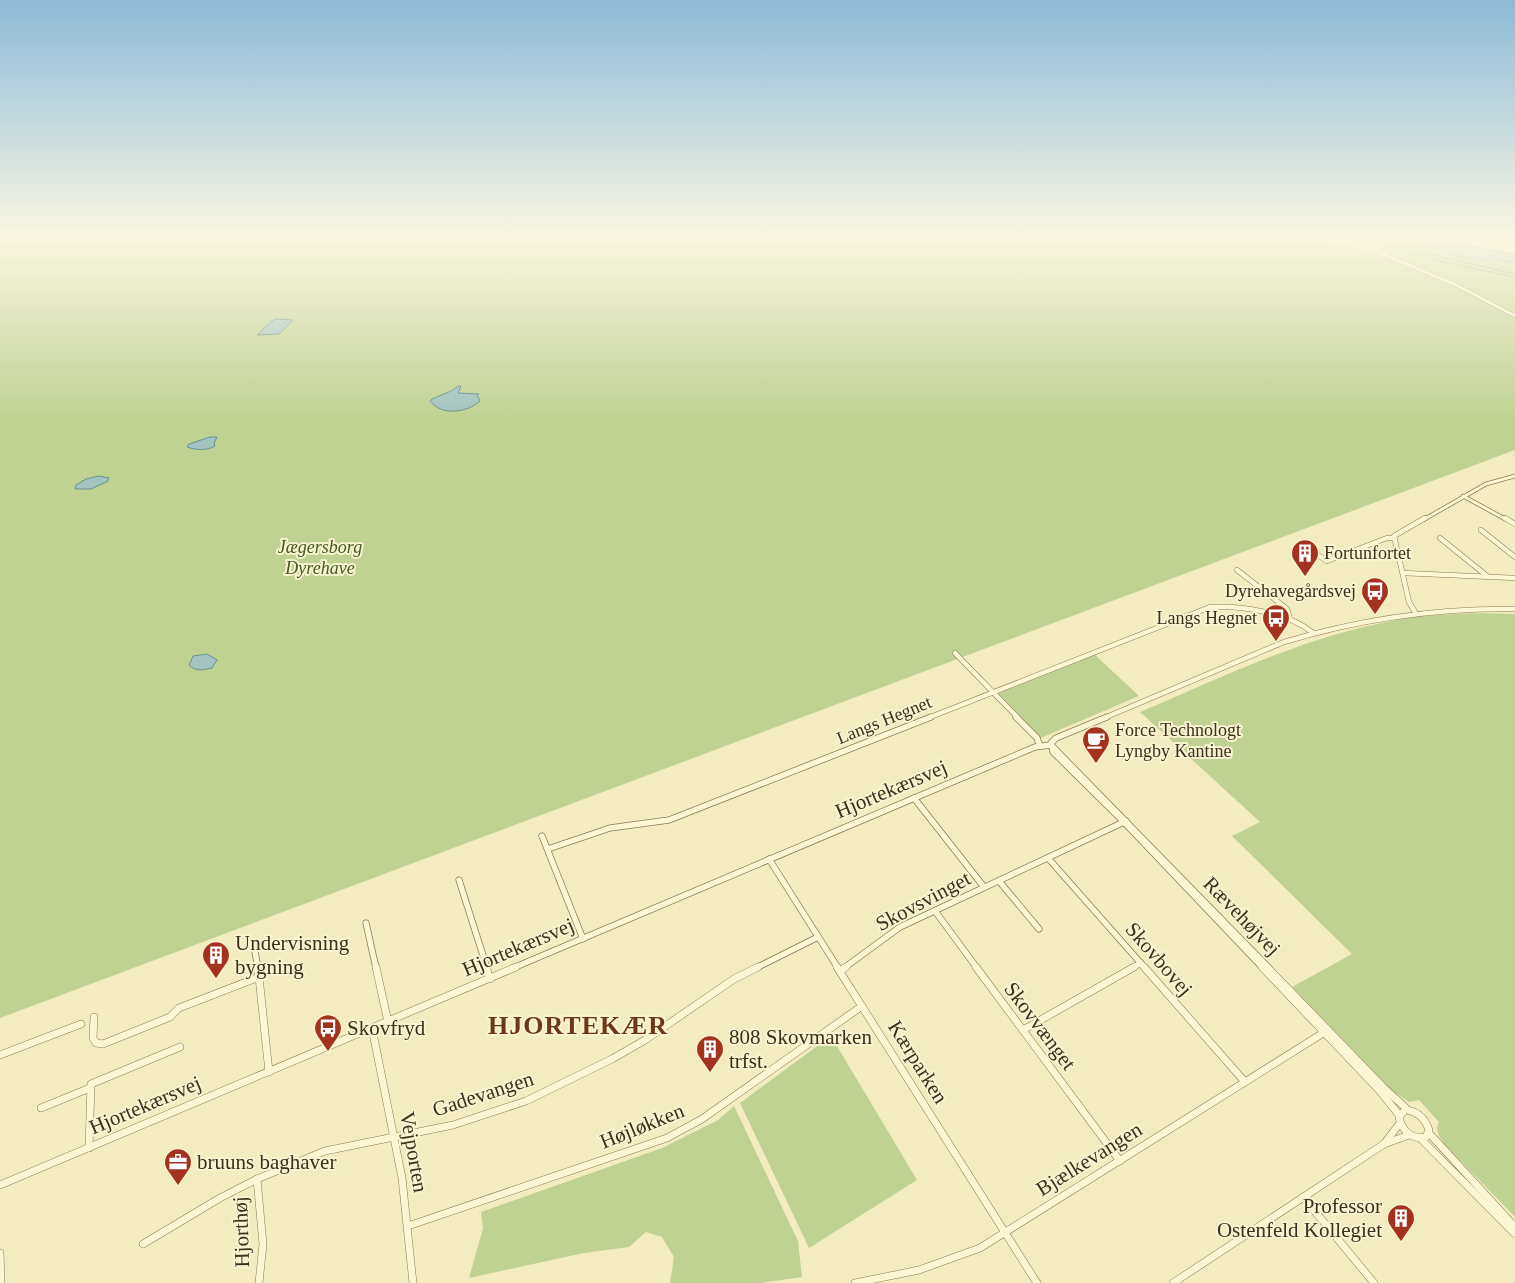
<svg xmlns="http://www.w3.org/2000/svg" width="1515" height="1283" font-family="Georgia,serif">
<style>
.green{fill:#c0d292}
.water{fill:#a3c4c0;stroke:#68938f}
.lines{fill:none;stroke-linecap:round;stroke-linejoin:round}
.stream{stroke:#68938f;stroke-width:1}
.minor-far4-casing{stroke:#8d7c55;stroke-width:3}
.minor-far3-casing{stroke:#8d7c55;stroke-width:4.5}
.minor-far2-casing{stroke:#8d7c55;stroke-width:5.5}
.minor-far1-casing{stroke:#8d7c55;stroke-width:7}
.minor-casing{stroke:#8d7c55;stroke-width:8}
.tertiary-casing{stroke:#8d7c55;stroke-width:4}
.minor-far4{stroke:#fcf7d3;stroke-width:2.5}
.minor-far3{stroke:#fcf7d3;stroke-width:3}
.minor-far2{stroke:#fcf7d3;stroke-width:4.5}
.minor-far1{stroke:#fcf7d3;stroke-width:5.5}
.minor{stroke:#fcf7d3;stroke-width:7}
.tertiary{stroke:#fcf7d3;stroke-width:3}
.labels{text-anchor:middle;stroke-width:4;stroke-linejoin:round;paint-order:stroke}
.park-label{font-size:18px;font-style:italic;fill:#425a20;stroke:#f9f4cf}
.poi-label{font-size:18px;fill:#3b301b;stroke:#f9f4cf;text-anchor:start}
.street-label{font-size:18px;fill:#3b301b;stroke:#f9f4cf}
.near-street-label{font-size:21px;fill:#3b301b;stroke:#f9f4cf}
.near-poi-label{font-size:21px;fill:#3b301b;stroke:#f9f4cf;text-anchor:start}
.near-district-label{font-size:26px;font-weight:bold;letter-spacing:1px;fill:#6d3616;stroke:#f9f4cf}
</style>
<rect width="100%" height="100%" fill="#f3ecbf"/>
<g class="green">
<path d="M0,237H1338L1331,241C1393,257 1461,284 1515,318V450L0,1018Z"/>
<path d="M1390,237H1419L1431,241L1429,242C1447,257 1470,258 1492,262L1495,259L1515,263V314L1457,283L1383,253L1379,248Z"/>
<path d="M1515,614V1217L1445,1145C1440,1138 1434,1130 1439,1122L1419,1100L1409,1102L1392,1091L1292,987L1352,954L1232,836L1260,822L1140,712C1220,678 1300,639 1386,622C1427,614 1473,612 1515,614Z"/>
<path d="M1094,654L1139,696L1036,740L996,692Z"/>
<path d="M831,1036L917,1180L809,1248L740,1103Z"/>
<path d="M734,1106L798,1241L802,1277L760,1283H670L674,1257L662,1237L646,1232L629,1247L584,1253L469,1278L483,1228L481,1212L662,1148L718,1120Z"/>
</g>
<g class="water">
<path d="M1439,240L1512,254L1515,255V262H1504L1495,259L1492,262C1470,258 1446,257 1429,242Z"/>
<path d="M276,319L293,320L279,334L257,335C264,330 268,322 276,319Z"/>
<path d="M459,386H461L458,393L479,394L477,395L480,401C467,413 441,416 430,401L432,399L451,391Z"/>
<path d="M210,437H217L214,443L215,446C207,451 195,450 187,447L189,444Z"/>
<path d="M99,476L109,478L108,481L91,489H75L76,485L86,479Z"/>
<path d="M207,654L217,660L212,668C203,670 196,672 189,665L193,656Z"/>
</g>
<g class="lines">
<g class="stream">
<path d="M1403,244L1425,253L1515,274"/>
<path d="M1392,251L1396,245L1404,248L1405,251L1434,260L1515,277"/>
</g>
<g class="minor-far4-casing">
<g id="minor-far4">
<path d="M1319,237L1359,248H1375"/>
<path d="M1503,237L1515,240"/>
</g>
</g>
<g class="minor-far3-casing">
<g id="minor-far3">
<path d="M1463,496L1507,520"/>
<path d="M1423,520L1486,484L1515,476"/>
</g>
</g>
<g class="minor-far2-casing">
<g id="minor-far2">
<path d="M1505,518L1515,524"/>
<path d="M1481,530L1515,557"/>
<path d="M1440,538L1487,576"/>
<path d="M1304,546L1327,561L1387,538H1394"/>
<path d="M1237,570L1287,609L1290,619"/>
<path d="M1403,573L1515,578"/>
<path d="M1415,612L1409,602L1394,536L1425,518"/>
<path d="M955,653L1018,718"/>
<path d="M928,718L1210,607C1241,605 1288,613 1312,632"/>
<path d="M1104,718L1284,642C1360,619 1435,608 1515,609"/>
</g>
</g>
<g class="minor-far1-casing">
<g id="minor-far1">
<path d="M1016,717L1037,738L1040,746"/>
<path d="M1107,717L1056,738L1051,743L1053,752L1124,822L1263,968"/>
<path d="M1051,745L1269,968"/>
<path d="M914,798L984,887"/>
<path d="M542,836L583,939"/>
<path d="M548,849L610,828L669,820L931,717"/>
<path d="M1048,858L1145,968"/>
<path d="M769,859L838,968"/>
<path d="M459,880L487,968"/>
<path d="M999,881L1039,929"/>
<path d="M935,911L977,968"/>
<path d="M366,923L376,968"/>
<path d="M255,952L258,968"/>
<path d="M513,968L1035,747L1051,745"/>
<path d="M756,968L818,937"/>
<path d="M844,968L900,927L1126,821"/>
<path d="M1132,968L1141,963"/>
</g>
</g>
<g class="minor-casing">
<g id="minor">
<path d="M257,967L259,977"/>
<path d="M376,967L388,1022"/>
<path d="M486,967L490,979"/>
<path d="M837,967L1037,1283"/>
<path d="M976,967L1120,1161"/>
<path d="M1144,967L1245,1082"/>
<path d="M1262,967L1380,1091L1399,1115"/>
<path d="M1267,967L1384,1088L1408,1110"/>
<path d="M840,971L846,967"/>
<path d="M94,1017L93,1038L96,1043L103,1044L170,1017L179,1008L259,977L269,1072"/>
<path d="M372,1028L402,1178L413,1283"/>
<path d="M1023,1030L1134,967"/>
<path d="M0,1055L81,1024"/>
<path d="M41,1108L90,1088"/>
<path d="M1405,1110C1418,1111 1425,1118 1429,1130L1426,1137C1412,1140 1402,1131 1399,1117Z"/>
<path d="M1429,1133L1515,1227"/>
<path d="M1421,1139L1515,1234"/>
<path d="M1384,1144L1400,1123"/>
<path d="M89,1148L91,1084L180,1047"/>
<path d="M257,1179L263,1244L259,1283"/>
<path d="M0,1185L516,967"/>
<path d="M1303,1197L1374,1283"/>
<path d="M408,1226L667,1138L702,1119L862,1006"/>
<path d="M143,1244L220,1198L257,1179L325,1151L453,1125L526,1101L612,1059L645,1040L734,979L758,967"/>
<path d="M0,1253L1,1283"/>
<path d="M855,1283L919,1270L980,1248L1328,1030"/>
<path d="M1173,1283L1384,1144L1409,1135"/>
</g>
</g>
<g class="tertiary-casing">
<path id="tertiary" d="M1388,237L1375,247L1378,252L1454,284L1515,316"/>
</g>
<use href="#minor-far4" class="minor-far4"/>
<use href="#minor-far3" class="minor-far3"/>
<use href="#minor-far2" class="minor-far2"/>
<use href="#minor-far1" class="minor-far1"/>
<use href="#minor" class="minor"/>
<use href="#tertiary" class="tertiary"/>
</g>
<linearGradient id="sky" x2="0" y2="1"><stop stop-color="#8cbad8"/><stop offset="0.57" stop-color="#faf6e2"/><stop offset="1" stop-color="#faf6e2" stop-opacity="0"/></linearGradient>
<rect width="1515" height="417" fill="url(#sky)"/>
<defs>
<g id="building-pin" transform="scale(1.4375)"><path d="M0 17L-7.5 6A9.5 9.5 0 1 1 7.5 6Z" fill="#a3331e" stroke="#f9f4cf"/><path d="M-4-6H4V6H1V3H-1V6H-4ZM-2.5-4.3h1.7v1.8h-1.7ZM.8-4.3h1.7v1.8H.8ZM-2.5-1h1.7V.8h-1.7ZM.8-1h1.7V.8H.8Z" fill="#fff"/></g>
<g id="bus-pin" transform="scale(1.4375)"><path d="M0 17L-7.5 6A9.5 9.5 0 1 1 7.5 6Z" fill="#a3331e" stroke="#f9f4cf"/><path d="M-5-6H5V4H4V6H2V4H-2V6H-4V4H-5ZM-3.5-4V0h7V-4ZM-3.5 1.2v1.5H-2V1.2ZM2 1.2v1.5H3.5V1.2Z" fill="#fff"/></g>
<g id="cafe-pin" transform="scale(1.4375)"><path d="M0 17L-7.5 6A9.5 9.5 0 1 1 7.5 6Z" fill="#a3331e" stroke="#f9f4cf"/><path d="M-5.5-4.5H6V0H3Q3 3.5 0 3.5H-2.5Q-5.5 3.5-5.5 0ZM3-3.2v2h1.7v-2ZM-6 4.5H4V6H-6Z" fill="#fff"/></g>
<g id="office-pin" transform="scale(1.4375)"><path d="M0 17L-7.5 6A9.5 9.5 0 1 1 7.5 6Z" fill="#a3331e" stroke="#f9f4cf"/><path d="M-6-3h4V-5.5h4V-3h4V5H-6ZM-1-4.5V-3h2v-1.5ZM-6 0V1H6V0Z" fill="#fff"/></g>
</defs>
<g fill-rule="evenodd">
<use href="#building-pin" x="1305" y="553"/>
<use href="#bus-pin" x="1375" y="591"/>
<use href="#bus-pin" x="1276" y="618"/>
<use href="#cafe-pin" x="1096" y="740"/>
<use href="#building-pin" x="216" y="955"/>
<use href="#bus-pin" x="328" y="1028"/>
<use href="#building-pin" x="710" y="1049"/>
<use href="#office-pin" x="178" y="1162"/>
<use href="#building-pin" x="1401" y="1218"/>
</g>
<g class="labels">
<g class="park-label">
<text x="320" y="553">Jægersborg<tspan x="320" dy="21">Dyrehave</tspan></text>
</g>
<g class="poi-label">
<text x="1324" y="559">Fortunfortet</text>
<text x="1356" y="597" text-anchor="end">Dyrehavegårdsvej</text>
<text x="1257" y="624" text-anchor="end">Langs Hegnet</text>
<text x="1115" y="736">Force Technologt<tspan x="1115" dy="21">Lyngby Kantine</tspan></text>
</g>
<g class="street-label">
<text transform="translate(884 720) rotate(-22)" y="6">Langs Hegnet</text>
</g>
<g class="near-street-label">
<text transform="translate(891 789) rotate(-23)" y="7">Hjortekærsvej</text>
<text transform="translate(923 901) rotate(-28)" y="7">Skovsvinget</text>
<text transform="translate(1242 916) rotate(46)" y="7">Rævehøjvej</text>
<text transform="translate(518 947) rotate(-23)" y="7">Hjortekærsvej</text>
<text transform="translate(1159 959) rotate(49)" y="7">Skovbovej</text>
<text transform="translate(1040 1026) rotate(53)" y="7">Skovvænget</text>
<text transform="translate(918 1062) rotate(58)" y="7">Kærparken</text>
<text transform="translate(483 1094) rotate(-18)" y="7">Gadevangen</text>
<text transform="translate(145 1105) rotate(-23)" y="7">Hjortekærsvej</text>
<text transform="translate(642 1126) rotate(-22)" y="7">Højløkken</text>
<text transform="translate(414 1152) rotate(80)" y="7">Vejporten</text>
<text transform="translate(1089 1159) rotate(-32)" y="7">Bjælkevangen</text>
<text transform="translate(241 1232) rotate(-92)" y="7">Hjorthøj</text>
</g>
<g class="near-poi-label">
<text x="235" y="950">Undervisning<tspan x="235" dy="24">bygning</tspan></text>
<text x="347" y="1035">Skovfryd</text>
<text x="729" y="1044">808 Skovmarken<tspan x="729" dy="24">trfst.</tspan></text>
<text x="197" y="1169">bruuns baghaver</text>
<text x="1382" y="1213" text-anchor="end">Professor<tspan x="1382" dy="24">Ostenfeld Kollegiet</tspan></text>
</g>
<g class="near-district-label">
<text x="578" y="1034">HJORTEKÆR</text>
</g>
</g>
</svg>
